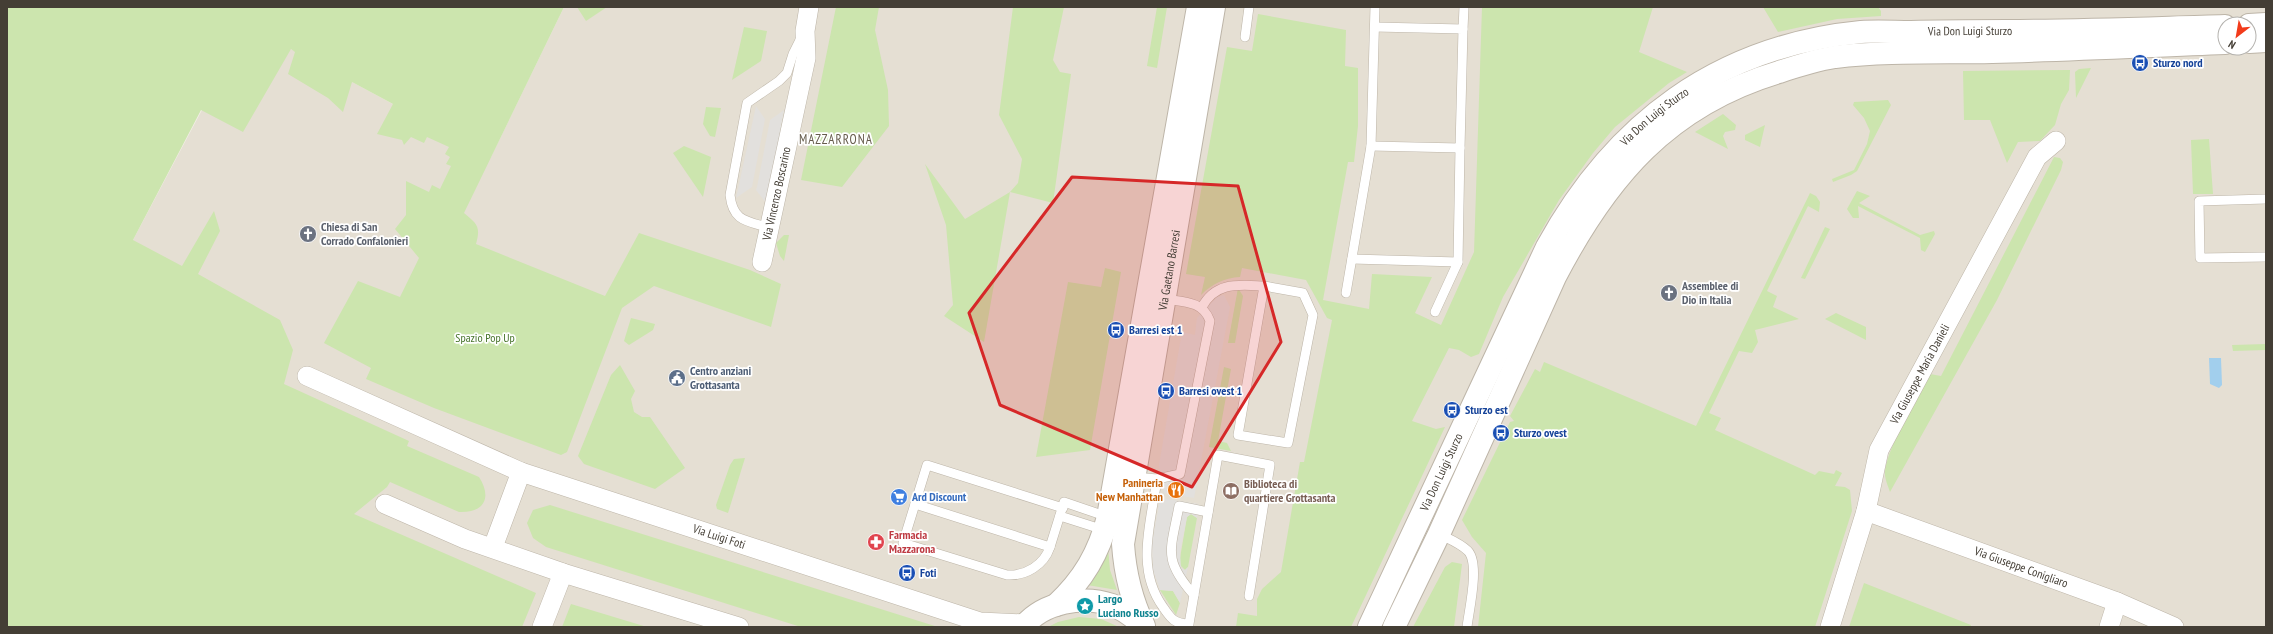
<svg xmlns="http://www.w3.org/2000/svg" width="2273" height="634" font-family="'PT Sans Narrow',sans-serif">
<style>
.residential{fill:#e5dfd3;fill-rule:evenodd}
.green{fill:#cce5ae}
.parking{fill:#e2e0dd}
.water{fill:#a2cfed}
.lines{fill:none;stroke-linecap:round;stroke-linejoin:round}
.service-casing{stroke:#bdb5a8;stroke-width:10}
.minor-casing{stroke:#bdb5a8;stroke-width:20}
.tertiary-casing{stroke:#bdb5a8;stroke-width:24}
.service{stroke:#fff;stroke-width:9}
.minor{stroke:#fff;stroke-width:19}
.tertiary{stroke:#fff;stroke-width:22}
.marked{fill:#d62828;fill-opacity:0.2;stroke:#d62828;stroke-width:3;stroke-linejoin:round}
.labels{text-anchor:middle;stroke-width:3.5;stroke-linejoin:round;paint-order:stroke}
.street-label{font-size:12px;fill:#443e35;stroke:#fff}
.transit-label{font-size:12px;font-weight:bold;fill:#164399;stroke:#fff;text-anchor:start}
.worship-label{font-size:12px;font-weight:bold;fill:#5b616d;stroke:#fff;text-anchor:start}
.park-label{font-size:12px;fill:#46732a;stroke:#fff}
.service-label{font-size:12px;font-weight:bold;fill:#4e5e75;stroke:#fff;text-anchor:start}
.food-label{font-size:12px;font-weight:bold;fill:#c56008;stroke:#fff;text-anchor:end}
.education-label{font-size:12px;font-weight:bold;fill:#785e54;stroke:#fff;text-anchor:start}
.shop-label{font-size:12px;font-weight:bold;fill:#366cbe;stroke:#fff;text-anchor:start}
.health-label{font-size:12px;font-weight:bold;fill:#be3a42;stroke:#fff;text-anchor:start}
.culture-label{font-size:12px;font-weight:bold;fill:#0d838f;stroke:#fff;text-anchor:start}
.neighbourhood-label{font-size:13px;letter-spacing:1px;fill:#665c4c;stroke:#fff}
</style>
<rect width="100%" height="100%" fill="#f2eee5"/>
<path class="residential" d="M564,7H2266V627H301L133,240L202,110L291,49L491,157ZM2225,24H2249V48H2225Z"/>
<g class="green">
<path d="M7,7H564L464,213C477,224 481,226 476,244L605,296L639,233L750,270L781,284L771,327L654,286L622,308L567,452L561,455L434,408L366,379L371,368L324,343L358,281L400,297L419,258L395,229L406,215V181L429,192L432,185L440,189L451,166L446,164L450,157L445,154L449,147L427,137L424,143L411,137L404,145L402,140L377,134L393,104L352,82L343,112L328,98L288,74L295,52L291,49L243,132L201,110L133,240L182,266L214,211L220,231L198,274L280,320L293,350L284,384L409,441L407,446L479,477C492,497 485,513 459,512L390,482L387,487L354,514L536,593L522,627H7Z"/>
<path d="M577,7H607L586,21Z"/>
<path d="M836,7H879L875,30L888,90L889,126L842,187L801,180Z"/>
<path d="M1013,7H1064L1053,60L1060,72L1071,74L1053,203L1010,192L984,342L944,316L953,305L946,225L925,164L965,219L1010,192L1018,183L1022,159L999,115Z"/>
<path d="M1157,7H1167L1157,68L1147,66Z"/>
<path d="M1482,7H1653L1639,52L1687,72L1669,83L1615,127L1593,153L1559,200L1503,297L1479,354L1471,357L1459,350L1449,348L1412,421L1436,429L1445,427L1351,627H1236L1238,613L1257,616V599L1262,589L1281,572L1300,462H1304L1332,320L1327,318L1306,280L1242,268L1240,277C1224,278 1212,284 1201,295L1205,277L1186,274L1227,47L1252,51L1258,14L1346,30L1345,66L1358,68V126L1354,162H1348L1323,300L1369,309L1372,274L1432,277L1415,313L1441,325L1474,252Z"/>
<path d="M1763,7H1878L1881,11V16L1837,19L1778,32Z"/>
<path d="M744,27L767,31L761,61L732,80Z"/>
<path d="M2091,68L2076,98L2075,72L2079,69Z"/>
<path d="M2070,70L2069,90L2061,104L2055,125L2040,141L2018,142L2007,163L1990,120H1964L1963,71Z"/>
<path d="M1888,100L1891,105L1857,171L1851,175L1833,182L1832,179L1854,170L1867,144L1870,131L1864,118L1853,105L1854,102Z"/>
<path d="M706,107L721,108L715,137L710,136L703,124Z"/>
<path d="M1723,114L1736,125L1735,130L1725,132L1723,136L1728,149L1695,132Z"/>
<path d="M1765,125L1760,147L1745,140V135Z"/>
<path d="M2209,139L2213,194H2193L2191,140Z"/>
<path d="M684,146L711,157L703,197L673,153Z"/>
<path d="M2054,157L2060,158L2063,162L2061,170L1997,300L1890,492C1888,486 1884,477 1885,471C1888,446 1917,398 1930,374L1941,376Z"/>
<path d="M1857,191L1870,196L1859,203L1920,235L1934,231L1935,234L1925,252L1921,250L1920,238L1858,206L1859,218H1853L1847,209Z"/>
<path d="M1810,193L1816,196L1820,202L1819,212L1808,206L1767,291L1777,296L1773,307L1799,319L1755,330L1758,342L1752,353L1739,351L1709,413L1721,418L1715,430L1815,475L1819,471L1834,474L1836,470L1842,473L1835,486L1845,487L1850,490L1852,511L1815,627H1478L1486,553L1472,537L1462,520L1510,422L1514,421L1510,416L1535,369L1540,372L1544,362L1696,426Z"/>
<path d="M1825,227L1830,229L1805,279L1801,278Z"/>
<path d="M784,235H789L784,261L780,256L776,243Z"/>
<path d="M1105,268L1121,272L1090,450L1036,457L1068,282L1101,287Z"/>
<path d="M1238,288L1243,296L1235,343H1228Z"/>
<path d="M1836,313L1866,327V340L1825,319Z"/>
<path d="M631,318L655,324L653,330L629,345L624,341Z"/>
<path d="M2266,344V350L2233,351L2232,345Z"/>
<path d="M620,365L635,391L631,399L634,412L642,417H650L685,468L655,489L584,464L578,456L611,375Z"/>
<path d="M1224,367L1231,369L1218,441L1227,443L1231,451L1209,447Z"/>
<path d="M745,458L728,513L717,509L716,505L730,465L734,459Z"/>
<path d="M550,505L938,627H801L546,547L533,538L527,523L533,510Z"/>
<path d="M1191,514L1197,518L1188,567L1185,570L1179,564L1187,517Z"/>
<path d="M1108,548L1110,570L1117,590L1087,585Z"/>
<path d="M1452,562L1462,564L1454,627H1413L1445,567Z"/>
<path d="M1864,583L1971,625L1970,627H1849Z"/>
<path d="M1160,590L1173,591L1180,603L1176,615Z"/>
<path d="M571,604L647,627H562Z"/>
<path d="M1079,617L1101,619L1119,627H1048L1058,622Z"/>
</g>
<g class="parking">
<path d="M756,106L765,119L752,187L736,198Z"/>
<path d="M784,110L767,204L756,190L757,187L770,120Z"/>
<path d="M1224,295L1230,307L1194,498L1164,493L1159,465L1182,332L1195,335L1197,318L1217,297Z"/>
<path d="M1160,498L1199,504L1197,518L1191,514L1187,517L1180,552L1181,568L1185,570L1188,567L1180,603L1173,591L1160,590L1153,570L1152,544Z"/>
</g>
<path class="water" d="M2209,358H2221L2222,385L2219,388L2210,384Z"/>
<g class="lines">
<g class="service-casing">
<g id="service">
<path d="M1463,29L1464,7"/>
<path d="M1245,37L1249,7"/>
<path d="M1371,146L1460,148L1463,29L1375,27"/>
<path d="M2266,199L2199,201L2200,258L2266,257"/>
<path d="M770,228C747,221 733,222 730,195L747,103L779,81L787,73L793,54L801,38"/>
<path d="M1352,259L1458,262"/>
<path d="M1264,286L1303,293L1313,315L1288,443L1238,435Z"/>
<path d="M1346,293L1371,146L1375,7"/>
<path d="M1202,307C1216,281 1239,285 1264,286"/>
<path d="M1435,312L1458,262L1460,148"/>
<path d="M1135,477L1157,479C1151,523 1135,568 1163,607C1171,619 1175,624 1189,624L1218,455L1270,465L1249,596"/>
<path d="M1157,479L1180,474L1210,321C1203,301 1184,302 1165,299"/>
<path d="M915,504L1050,547L1064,502L1108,517"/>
<path d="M1060,516L1104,530"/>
<path d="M1439,534C1449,539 1460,543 1468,551C1480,564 1469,610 1467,627"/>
<path d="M1050,547C1044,565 1026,576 1007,575L903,543L927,465L1063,508"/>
<path d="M1194,595C1162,559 1171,550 1179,506L1208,512"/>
</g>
</g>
<g class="minor-casing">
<g id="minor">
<path id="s1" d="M762,262L806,58L805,31L809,7"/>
<path id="s2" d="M307,376L521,472L980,622L1025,624"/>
<path d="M385,504L465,539L563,573L739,627"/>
<path id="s3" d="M1866,511L2117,602L2174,627"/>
<path d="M493,547L521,472"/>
<path d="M542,627L563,573"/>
<path id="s4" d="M1830,627L1866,511L1879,450L2037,157L2056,141"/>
<path d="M2109,627L2117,602"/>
</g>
</g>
<g class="tertiary-casing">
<g id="tertiary">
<path d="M2249,25L2266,24"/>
<path d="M2249,42L2266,41"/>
<path d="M1056,605C1083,580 1099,553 1108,517L1198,7"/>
<path id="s5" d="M1144,626C1131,599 1125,574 1123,544L1214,7"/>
<path d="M1023,627C1043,602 1083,595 1112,605C1124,609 1134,618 1143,625"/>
<path id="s6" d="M1369,627L1547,247C1615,123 1718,46 1861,32C1878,31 1895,32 1911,32C1943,31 1975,31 2007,31C2080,31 2152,28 2225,26"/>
<path d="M1394,627L1439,534L1555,277C1607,177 1668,105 1779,72C1797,66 1816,60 1835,57C1886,51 1940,53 1992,52C2069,50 2147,46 2225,43"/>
</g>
</g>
<use href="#service" class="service"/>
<use href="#minor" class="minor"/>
<use href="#tertiary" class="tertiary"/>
</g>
<path class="marked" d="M1072,177L1238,186L1281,342L1192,487L1000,405L969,313Z"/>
<defs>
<g id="bus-disc" transform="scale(0.9)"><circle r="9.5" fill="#1a4fb4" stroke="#fff"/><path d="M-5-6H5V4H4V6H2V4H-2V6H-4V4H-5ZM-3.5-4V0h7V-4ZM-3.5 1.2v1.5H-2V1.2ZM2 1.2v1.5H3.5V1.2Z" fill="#fff"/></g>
<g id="church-disc" transform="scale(0.9)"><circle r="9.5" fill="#6b7280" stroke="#fff"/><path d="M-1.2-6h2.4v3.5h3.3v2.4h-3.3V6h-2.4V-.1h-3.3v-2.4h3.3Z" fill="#fff"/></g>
<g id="civic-disc" transform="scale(0.9)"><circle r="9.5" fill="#5c6f8a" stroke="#fff"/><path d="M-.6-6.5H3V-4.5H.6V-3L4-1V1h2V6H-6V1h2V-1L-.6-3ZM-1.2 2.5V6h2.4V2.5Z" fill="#fff"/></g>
<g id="restaurant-disc" transform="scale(0.9)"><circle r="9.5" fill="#e8710a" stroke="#fff"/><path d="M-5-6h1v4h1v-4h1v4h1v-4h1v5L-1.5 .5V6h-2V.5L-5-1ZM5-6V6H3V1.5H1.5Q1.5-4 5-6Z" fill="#fff"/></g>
<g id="library-disc" transform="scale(0.9)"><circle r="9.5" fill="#8d6e63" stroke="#fff"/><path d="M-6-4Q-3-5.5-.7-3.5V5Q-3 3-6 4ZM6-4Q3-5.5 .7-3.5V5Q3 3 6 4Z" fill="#fff"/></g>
<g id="supermarket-disc" transform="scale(0.9)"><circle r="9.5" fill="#3f7fe0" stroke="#fff"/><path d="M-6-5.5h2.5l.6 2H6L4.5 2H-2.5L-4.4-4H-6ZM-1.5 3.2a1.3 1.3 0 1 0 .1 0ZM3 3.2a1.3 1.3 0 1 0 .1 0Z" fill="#fff"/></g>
<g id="pharmacy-disc" transform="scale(0.9)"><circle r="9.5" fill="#e0444e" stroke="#fff"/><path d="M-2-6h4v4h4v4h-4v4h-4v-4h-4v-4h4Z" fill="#fff"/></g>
<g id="sight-disc" transform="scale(0.9)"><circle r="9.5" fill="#0f9aa8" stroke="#fff"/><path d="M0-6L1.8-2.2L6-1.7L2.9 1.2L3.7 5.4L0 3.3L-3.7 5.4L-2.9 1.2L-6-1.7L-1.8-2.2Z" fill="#fff"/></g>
</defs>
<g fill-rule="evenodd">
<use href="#bus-disc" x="2140" y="63"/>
<use href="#church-disc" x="308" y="234"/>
<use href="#church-disc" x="1669" y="293"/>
<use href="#bus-disc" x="1116" y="330"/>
<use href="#civic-disc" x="677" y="378"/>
<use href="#bus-disc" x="1166" y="391"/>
<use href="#bus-disc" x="1452" y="410"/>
<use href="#bus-disc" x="1501" y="433"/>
<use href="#restaurant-disc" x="1176" y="490"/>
<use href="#library-disc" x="1231" y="491"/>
<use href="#supermarket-disc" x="899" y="497"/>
<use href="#pharmacy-disc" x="876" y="542"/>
<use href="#bus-disc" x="907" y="573"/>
<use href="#sight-disc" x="1085" y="606"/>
</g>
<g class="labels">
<g class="street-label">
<text dy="4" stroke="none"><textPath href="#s6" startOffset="926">Via Don Luigi Sturzo</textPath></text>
<text dy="4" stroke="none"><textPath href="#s6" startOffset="590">Via Don Luigi Sturzo</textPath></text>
<text dy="4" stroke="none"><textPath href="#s1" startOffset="70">Via Vincenzo Boscarino</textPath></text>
<text dy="4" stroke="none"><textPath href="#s5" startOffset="363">Via Gaetano Barresi</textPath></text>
<text dy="4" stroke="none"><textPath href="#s4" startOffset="270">Via Giuseppe Maria Danieli</textPath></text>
<text dy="4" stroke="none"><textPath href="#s6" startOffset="171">Via Don Luigi Sturzo</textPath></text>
<text dy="4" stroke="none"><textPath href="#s2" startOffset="443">Via Luigi Foti</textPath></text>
<text dy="4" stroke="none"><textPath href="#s3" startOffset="165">Via Giuseppe Conigliaro</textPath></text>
</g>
<g class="transit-label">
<text x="2153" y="67">Sturzo nord</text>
<text x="1129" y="334">Barresi est 1</text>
<text x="1179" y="395">Barresi ovest 1</text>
<text x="1465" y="414">Sturzo est</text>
<text x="1514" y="437">Sturzo ovest</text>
<text x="920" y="577">Foti</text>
</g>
<g class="worship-label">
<text x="321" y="231">Chiesa di San<tspan x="321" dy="14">Corrado Confalonieri</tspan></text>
<text x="1682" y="290">Assemblee di<tspan x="1682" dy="14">Dio in Italia</tspan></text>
</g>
<g class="park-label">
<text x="485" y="342">Spazio Pop Up</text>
</g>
<g class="service-label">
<text x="690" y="375">Centro anziani<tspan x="690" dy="14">Grottasanta</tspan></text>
</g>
<g class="food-label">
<text x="1163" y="487">Panineria<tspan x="1163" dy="14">New Manhattan</tspan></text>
</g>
<g class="education-label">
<text x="1244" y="488">Biblioteca di<tspan x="1244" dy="14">quartiere Grottasanta</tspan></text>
</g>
<g class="shop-label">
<text x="912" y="501">Ard Discount</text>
</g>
<g class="health-label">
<text x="889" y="539">Farmacia<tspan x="889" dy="14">Mazzarona</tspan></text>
</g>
<g class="culture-label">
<text x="1098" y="603">Largo<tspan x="1098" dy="14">Luciano Russo</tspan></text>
</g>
<g class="neighbourhood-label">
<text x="836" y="144">MAZZARRONA</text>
</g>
</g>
<rect width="2273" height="634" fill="none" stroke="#443e35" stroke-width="16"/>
<g transform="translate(2237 36) rotate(211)"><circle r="19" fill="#ffffff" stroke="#b4b2ae"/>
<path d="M0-3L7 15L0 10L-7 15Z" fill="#f23b1b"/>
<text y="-6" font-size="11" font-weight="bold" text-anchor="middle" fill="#443e35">N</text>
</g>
</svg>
